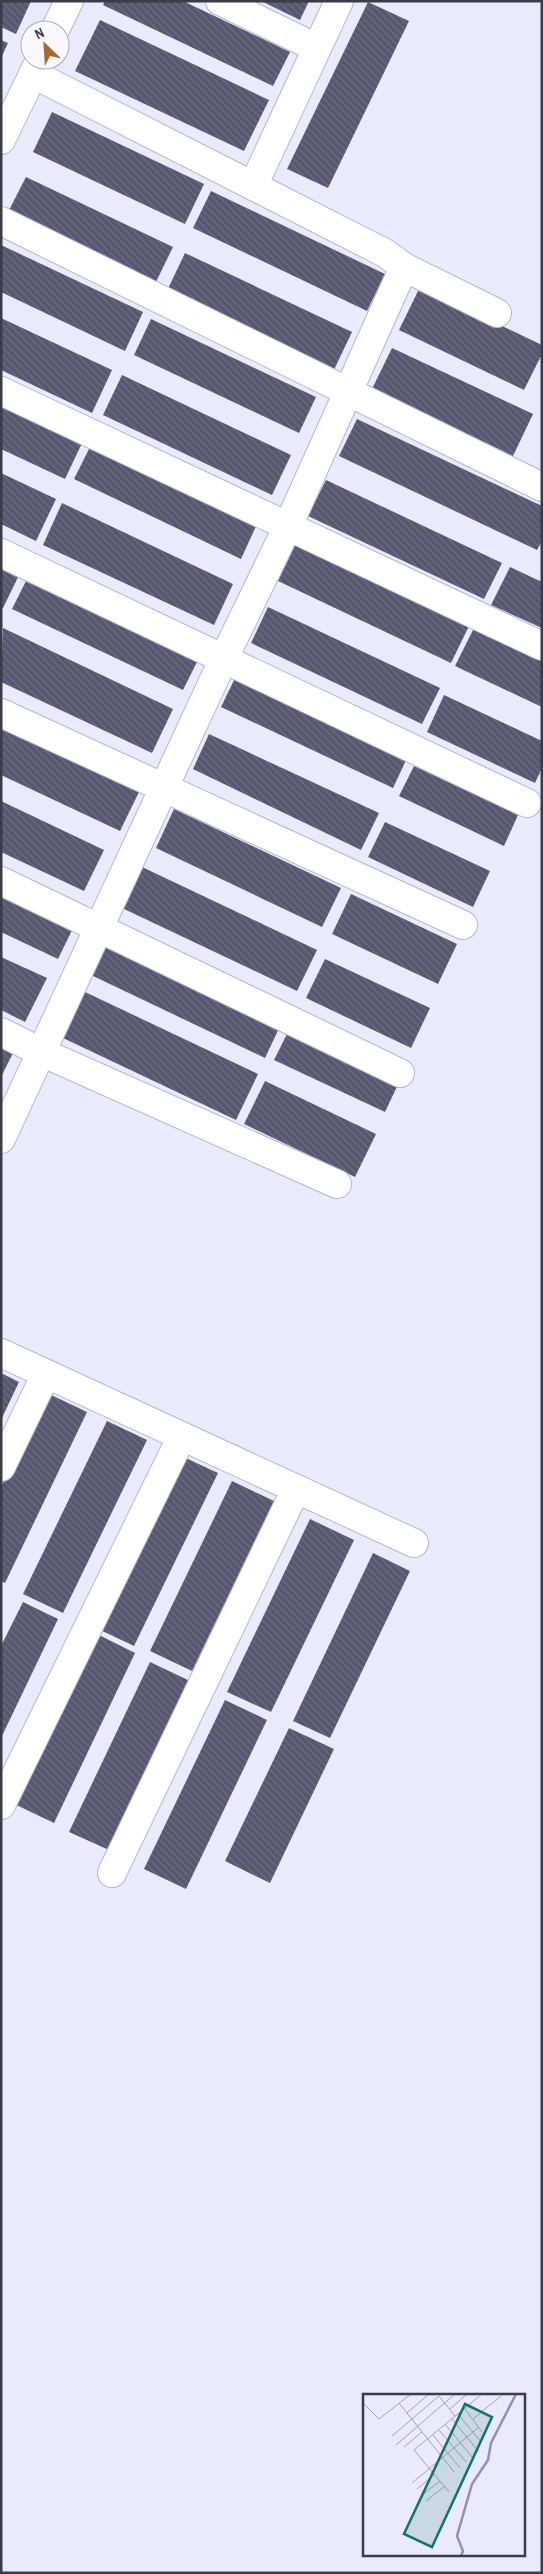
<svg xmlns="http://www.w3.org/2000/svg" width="543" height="2574" font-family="'Archivo Narrow',sans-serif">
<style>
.building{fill:url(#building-back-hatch)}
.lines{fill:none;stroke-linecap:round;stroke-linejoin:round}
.street-casing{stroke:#b8b5d2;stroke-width:30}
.street{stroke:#fff;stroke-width:28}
.inset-river{fill:none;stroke:#948dc1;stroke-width:2.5}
.inset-road{fill:none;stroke:#a5a3b4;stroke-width:1}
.view{fill:#0f766e;fill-opacity:0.15;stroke:#0f766e;stroke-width:2.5}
.inset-edge{fill:none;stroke:#3c3b47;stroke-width:2.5}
</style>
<defs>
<pattern id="building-back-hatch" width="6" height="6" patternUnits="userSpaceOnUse" patternTransform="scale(1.25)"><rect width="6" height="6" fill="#595670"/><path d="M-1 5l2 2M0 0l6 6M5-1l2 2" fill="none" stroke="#6e6c82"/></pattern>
</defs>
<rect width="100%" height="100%" fill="#ebe9fc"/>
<g class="building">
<path d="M1,1H31L16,34L1,27Z"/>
<path d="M105,1H183L290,52L273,86L103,5Z"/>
<path d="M261,1H309L300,20Z"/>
<path d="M368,2L409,21L328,188L287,169Z"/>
<path d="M100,20L269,100L244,151L75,71Z"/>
<path d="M1,40L8,43L1,58Z"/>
<path d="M52,112L204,184L185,224L33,152Z"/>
<path d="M26,177L173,247L154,286L6,216Z"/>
<path d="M211,191L385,274L367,311L193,228Z"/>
<path d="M1,245L143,312L125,351L1,292Z"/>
<path d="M185,253L352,332L332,374L165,295Z"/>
<path d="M420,287L542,345V354L524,390L399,330Z"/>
<path d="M1,318L112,370L92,413L1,370Z"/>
<path d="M151,319L316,397L299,433L134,355Z"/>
<path d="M392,348L533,414L513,456L372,389Z"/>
<path d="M122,375L291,455L272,495L103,415Z"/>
<path d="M1,402L83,441L65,479L1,449Z"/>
<path d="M357,419L542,506V541L537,550L339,456Z"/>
<path d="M91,445L257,524L241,559L74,479Z"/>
<path d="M1,473L56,499L36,541L1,524Z"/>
<path d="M326,480L502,563L484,599L308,516Z"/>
<path d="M62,503L233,584L214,625L43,545Z"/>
<path d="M296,543L469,626L451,663L278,581Z"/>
<path d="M1,559L22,569L3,608L1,607Z"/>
<path d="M510,567L542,582V628L491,605Z"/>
<path d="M29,575L200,656L183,690L12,609Z"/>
<path d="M268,607L440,688L422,724L251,643Z"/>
<path d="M3,628L173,709L152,753L1,682Z"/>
<path d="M474,628L542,660V707L455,666Z"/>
<path d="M237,674L408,756L393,788L221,707Z"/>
<path d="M444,695L542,741V768L535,783L427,732Z"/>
<path d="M1,726L139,792L120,831L1,775Z"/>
<path d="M209,734L379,813L361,850L193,769Z"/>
<path d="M414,766L518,815L504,846L399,796Z"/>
<path d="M1,801L104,850L84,891L1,852Z"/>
<path d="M174,809L341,888L322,927L156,848Z"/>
<path d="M385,822L490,871L473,907L368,857Z"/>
<path d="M142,867L317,950L297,991L122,908Z"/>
<path d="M1,886L76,922L58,959L1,932Z"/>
<path d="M351,894L457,944L438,984L332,934Z"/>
<path d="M108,940L282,1022L265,1058L91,975Z"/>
<path d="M1,957L47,978L25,1022L1,1010Z"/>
<path d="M325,959L430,1008L411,1048L306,998Z"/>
<path d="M85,992L258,1074L236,1120L63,1038Z"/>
<path d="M291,1026L401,1078L385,1112L274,1060Z"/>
<path d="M1,1043L15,1049L1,1077Z"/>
<path d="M265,1081L376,1134L355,1177L244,1124Z"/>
<path d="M1,1373L19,1382L1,1420Z"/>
<path d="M47,1393L87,1412L5,1583L1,1581V1487Z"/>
<path d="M107,1421L147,1440L63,1613L23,1594Z"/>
<path d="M177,1454L218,1473L134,1646L94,1627Z"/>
<path d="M232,1481L274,1501L192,1671L150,1651Z"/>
<path d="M310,1519L354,1540L271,1712L227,1692Z"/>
<path d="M373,1553L410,1571L330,1738L293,1721Z"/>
<path d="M23,1602L58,1619L1,1738V1646Z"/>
<path d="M91,1631L135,1653L54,1823L8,1801Z"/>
<path d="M150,1662L190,1681L109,1850L69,1832Z"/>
<path d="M225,1700L267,1720L186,1889L144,1869Z"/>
<path d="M289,1728L334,1749L270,1883L225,1861Z"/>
</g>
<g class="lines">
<g class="street-casing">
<g id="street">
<path d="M220,1L317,48"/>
<path d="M55,30L69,1"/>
<path d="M33,74L385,253L404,267L497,313"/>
<path d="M1,140L40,60"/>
<path d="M253,186L339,1"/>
<path d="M1,221L542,487"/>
<path d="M1,391L542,646"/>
<path d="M1,553L527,803"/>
<path d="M1,713L463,925"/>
<path d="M1,881L400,1073"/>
<path d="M1,1032L41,1052L337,1184"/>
<path d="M1,1139L224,658L288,526L404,267"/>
<path d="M1,1353L414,1543"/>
<path d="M1,1467L46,1374"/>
<path d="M1,1805L182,1436"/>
<path d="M112,1873L296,1489"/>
</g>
</g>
<use href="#street" class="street"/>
</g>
<g transform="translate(363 2394)">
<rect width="162" height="162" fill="#ebe9fc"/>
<path class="inset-river" d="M98,162L100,157L94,142L109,90L125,66L128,49L153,0"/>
<path class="inset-road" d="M76,2L92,22M0,9L16,25L48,0M36,9L91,78M87,15L104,0M102,15L119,38M44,19L66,0M95,20L118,48M89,25L116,58M110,25L138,2M82,30L109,63M76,36L103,68M70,41L97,74M29,42L76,2M33,51L92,0M41,53L59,38M49,89L116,33M54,95L72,80M86,98L51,56L119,0M59,101L77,87M63,107L82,92"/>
<path class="view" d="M102,10L129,23L69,153L41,140Z"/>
<rect width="162" height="162" class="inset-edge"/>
</g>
<rect width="543" height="2574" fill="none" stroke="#3c3b47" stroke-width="5"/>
<g transform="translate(45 45) rotate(335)"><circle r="24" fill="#f8f8fe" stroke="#adacb5"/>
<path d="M0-4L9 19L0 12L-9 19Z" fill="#a96931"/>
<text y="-8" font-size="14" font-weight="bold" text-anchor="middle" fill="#3c3b47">N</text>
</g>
</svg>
